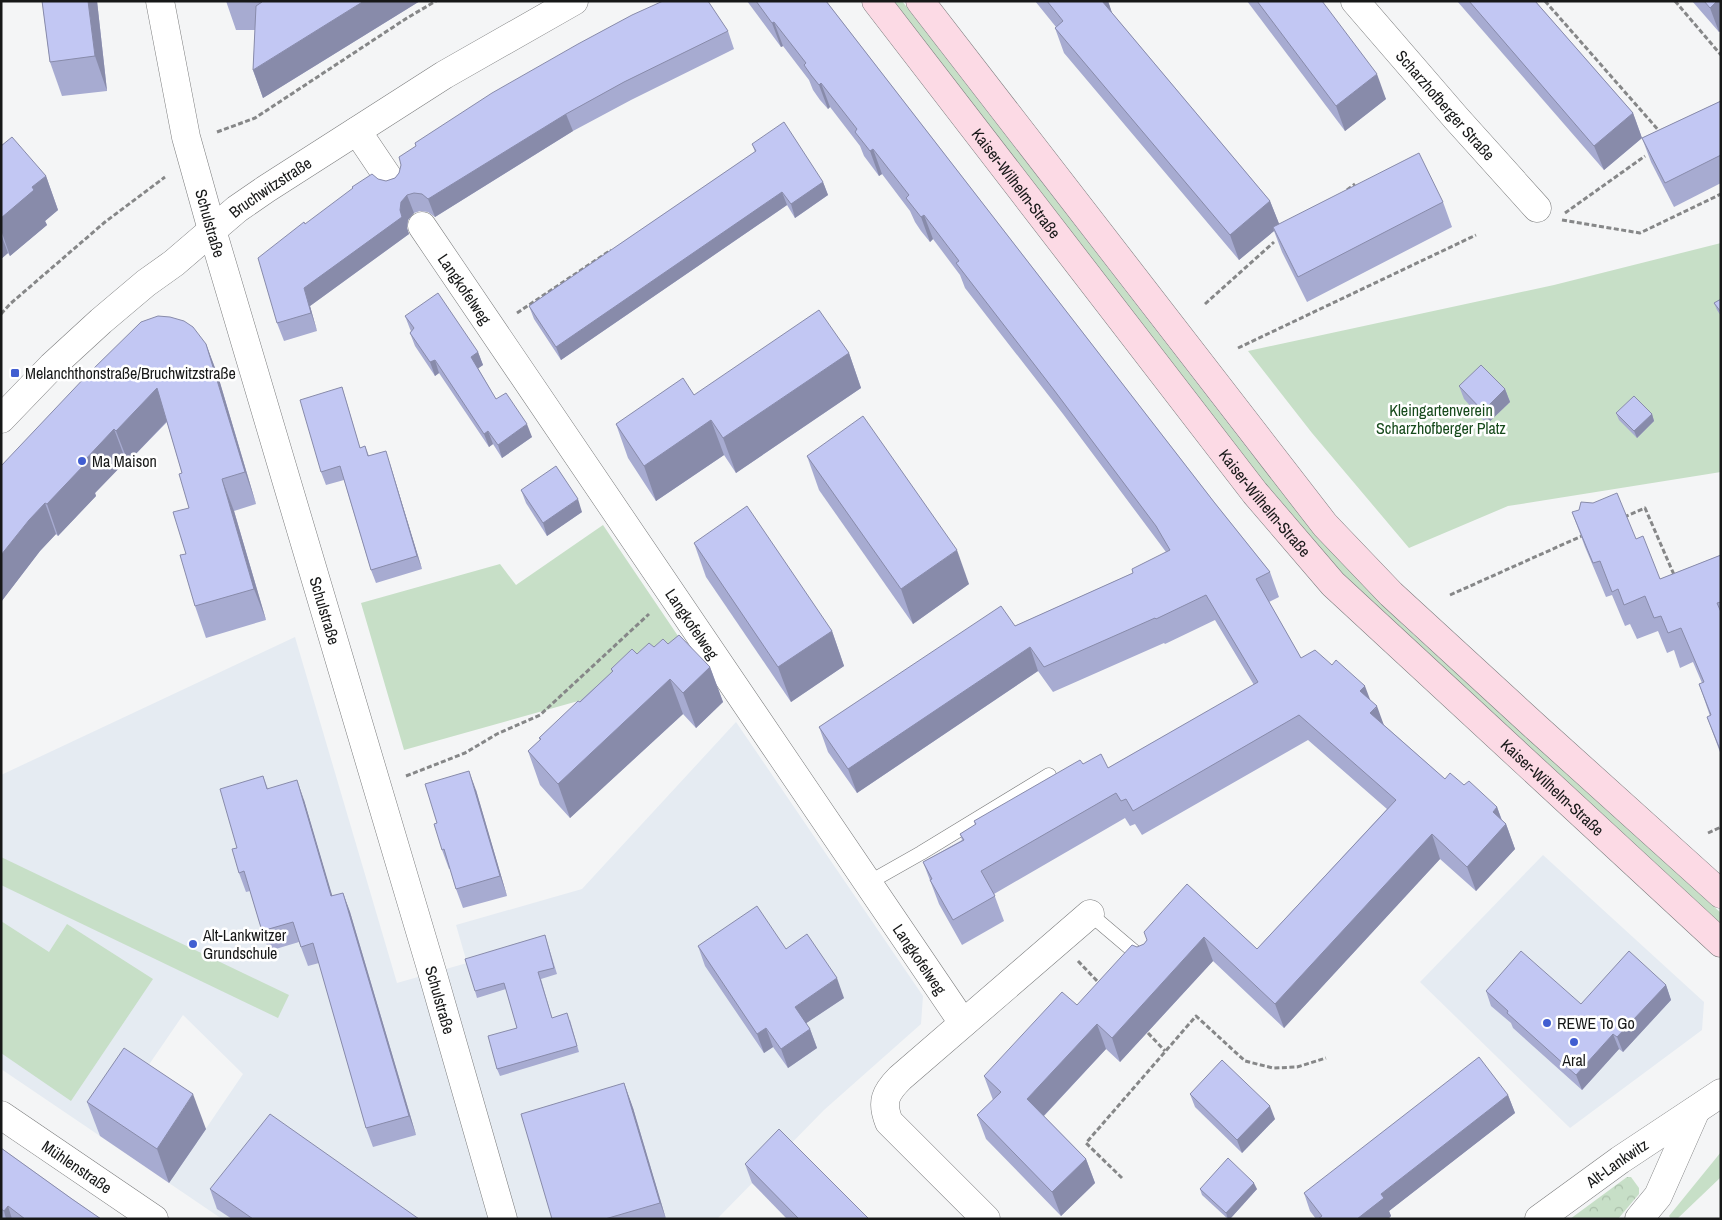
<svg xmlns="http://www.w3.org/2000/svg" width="1722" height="1220" font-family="'Archivo Narrow',sans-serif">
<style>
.built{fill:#e5ebf2}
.green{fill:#c7dfc7}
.park{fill:url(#park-crowns)}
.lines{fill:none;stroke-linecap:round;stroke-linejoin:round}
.service-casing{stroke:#7b7c7d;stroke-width:15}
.minor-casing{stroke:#7b7c7d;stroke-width:29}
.secondary-casing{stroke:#7b7c7d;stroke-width:29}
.path{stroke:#868788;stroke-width:3;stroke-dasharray:5 2.5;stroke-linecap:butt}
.service{stroke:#fff;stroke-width:14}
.minor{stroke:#fff;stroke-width:28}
.secondary{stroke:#fcdae5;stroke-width:28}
.wall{fill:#a7abd1}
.shaded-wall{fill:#888baa}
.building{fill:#c2c7f3;stroke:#888baa}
.poi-dot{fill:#415ed1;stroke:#fff;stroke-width:2}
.labels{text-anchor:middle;stroke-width:5;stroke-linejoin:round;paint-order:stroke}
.street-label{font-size:16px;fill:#171818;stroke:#fff}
.poi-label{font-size:16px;fill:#171818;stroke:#fff;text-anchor:start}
.park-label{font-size:16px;fill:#174a1c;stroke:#fff}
</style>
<defs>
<pattern id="park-crowns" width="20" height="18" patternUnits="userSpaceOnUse" patternTransform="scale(1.25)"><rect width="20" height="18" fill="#c7dfc7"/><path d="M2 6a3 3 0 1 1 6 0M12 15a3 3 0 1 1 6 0" fill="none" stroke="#aabfaa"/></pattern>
</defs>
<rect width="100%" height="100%" fill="#f4f5f6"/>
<g class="built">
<path d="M295,637L397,983L467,963L456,925L582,889L736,722L923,996L921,1024L824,1110L717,1219H222L169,1183L243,1074L183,1015L100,1136L1,1069V775Z"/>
<path d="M1543,855L1704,1002L1702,1030L1570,1128L1420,982Z"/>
</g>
<g class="green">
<path d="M893,1H902L1250,452L1324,542L1404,626L1721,913V925L1379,611L1339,571L1251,467Z"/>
<path d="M1721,243V472L1508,506L1409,548L1312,433L1248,351L1554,285Z"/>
<path d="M603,525L699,667L404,750L361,603L500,564L516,585Z"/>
<path d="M1,857L289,995L278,1018L1,885Z"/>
<path d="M1,921L49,952L67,924L153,979L71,1101L1,1053Z"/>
<path d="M1721,1152V1177L1677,1219H1671L1669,1216Z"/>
</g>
<path class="park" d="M1627,1177H1631L1639,1188V1194L1618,1219H1570Z"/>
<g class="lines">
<g class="service-casing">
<g id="service">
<path d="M868,883L921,853L1049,775"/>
<path d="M1090,914L1143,959"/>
</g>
</g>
<g class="minor-casing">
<g id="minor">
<path id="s1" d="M160,1L186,137L212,230L433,975L503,1219"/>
<path id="s2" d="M1355,1L1456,118L1537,208"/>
<path d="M357,131L392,183"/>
<path id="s3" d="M422,226L963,1023"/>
<path id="s4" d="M1,419L52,366L101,321L146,283L174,263L237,209L266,189L444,75L574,1"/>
<path id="s5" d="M1,1115L154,1219"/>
<path d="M986,1219L889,1122C881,1102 885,1093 900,1078L1090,914"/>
<path id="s6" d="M1539,1219L1620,1160L1721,1093"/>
<path d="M1639,1219L1658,1196L1696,1110"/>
</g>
</g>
<g class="secondary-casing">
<g id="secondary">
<path id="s7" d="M876,1L1255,493L1333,584L1721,943"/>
<path d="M920,1L1325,525L1391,594L1538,729L1721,894"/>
</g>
</g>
<g class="path">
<path d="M1545,1L1660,132"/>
<path d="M1675,1L1721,55"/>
<path d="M217,132L255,118L407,18L436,1"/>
<path d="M1347,190L1355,184"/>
<path d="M1565,213L1645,156"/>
<path d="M1562,220L1640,233L1721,194"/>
<path d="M1205,304L1274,242"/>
<path d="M517,313L611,250"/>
<path d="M1,314L10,304L105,222L165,177"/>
<path d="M1238,348L1476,235"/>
<path d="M1624,517L1645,508L1675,577"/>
<path d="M1450,595L1584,535"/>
<path d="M406,776L465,753L497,734L540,715L649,614"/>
<path d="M1708,833L1721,827"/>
<path d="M1078,961L1100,984"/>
<path d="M1148,1033L1165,1051"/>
<path d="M1122,1178L1086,1143L1196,1016L1245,1061L1273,1068L1297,1067L1326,1058"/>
</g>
<use href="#service" class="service"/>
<use href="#minor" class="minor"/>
<use href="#secondary" class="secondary"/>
</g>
<g class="wall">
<path d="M42,1H97L107,91L62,96L50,62Z"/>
<path d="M226,1H420L263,98L253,70L255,30H236Z"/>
<path d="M747,1H826L1214,502L1270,572L1279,597L1269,602L1301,658L1370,700L1384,725L1445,779L1464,785L1497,807L1502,820L1506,824L1515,849L1476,891L1440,859L1284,1028L1213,961L1120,1062L1106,1049L1044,1116L1086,1159L1095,1183L1061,1216L986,1139L977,1115L993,1100L984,1076L1077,1005L1137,947L1144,944L1187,884L1257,949L1387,809L1308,740L1142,835L1135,824L1130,826L1125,818L994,894L1004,921L962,945L939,904L923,862L962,840L960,834L975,825L974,821L1083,764L1108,768L1254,685L1215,620L1165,644L1164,643L1053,692L1038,671L857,793L828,752L819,727L1015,626L1133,573L1166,552L1063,414L965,288L960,275L933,239L930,242L921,231L915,222L910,211L882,174L879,176L864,156L860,146L830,107L828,109L820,100L813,90L809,80L783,46L781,47Z"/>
<path d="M1035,1H1108L1112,13L1270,201L1279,224L1443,202L1452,227L1307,302L1282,252L1274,231L1239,260L1064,53L1055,28L1056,27Z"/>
<path d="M1247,1H1322L1386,99L1345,131Z"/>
<path d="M1457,1H1535L1633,113L1642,138L1604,170Z"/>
<path d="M1692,1H1721L1719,32Z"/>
<path d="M728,31L734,49L631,100L573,131L435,217L428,212L420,211L414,213L408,220L407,228L409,234L310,306L317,331L284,341L277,323L353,189L352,187L378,179L386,181L395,178L399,173L416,146L415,143Z"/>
<path d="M1721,101V183L1674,207L1651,162L1642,138Z"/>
<path d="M752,144L823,182L828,195L795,218L787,205L561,360L534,319L529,306L755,152Z"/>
<path d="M1,146L46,176L58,210L45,221L47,225L10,256L8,253L1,259Z"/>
<path d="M1721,299V316L1717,310L1714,303Z"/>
<path d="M405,316L478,352L483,365L478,368L496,399L532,437L502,458L493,444L489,447L439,373L435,376L415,346L410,333L411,331L410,329Z"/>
<path d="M206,344L218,376L256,504L234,511L266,620L206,638L195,606L186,554L189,508L182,473L167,422L128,462L126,461L95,493L96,496L58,536L56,534L40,551L1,602V466Z"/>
<path d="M849,353L861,388L736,473L724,455L656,501L628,458L616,424L694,395Z"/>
<path d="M1459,386L1505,389L1510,402L1487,424L1464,399Z"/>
<path d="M342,387L346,400L360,448L365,446L369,456L390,464L422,569L376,583L371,570L344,480L326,485L321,472Z"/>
<path d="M1616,413L1652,414L1654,421L1637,438L1619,420Z"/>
<path d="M807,456L969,584L913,624L819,490Z"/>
<path d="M521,490L582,512L547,536L526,503Z"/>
<path d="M1572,512L1636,539L1660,579L1721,555V755L1707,717L1710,716L1699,684L1702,683L1693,662L1680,668L1674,650L1667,653L1658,631L1637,639L1630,624L1625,626L1612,595L1606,597L1585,547Z"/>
<path d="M694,543L832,631L844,666L791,702L706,577Z"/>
<path d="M668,644L710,667L723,702L696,728L683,714L570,818L540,785L528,751L540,740L539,738L612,672L611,669L637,654L654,647Z"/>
<path d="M263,776L268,789L304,800L332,896L343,893L350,912L416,1135L373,1147L366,1128L319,963L308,966L299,942L269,951L262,931L250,891L246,892L239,873L237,848Z"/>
<path d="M476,790L507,896L463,908L456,889L450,869H449L442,850L437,823Z"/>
<path d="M545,935L557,974L541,979L552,1018L570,1020L579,1052L500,1076L497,1069L517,1028L506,989L477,998L475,991Z"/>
<path d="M698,946L786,949L844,998L806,1023L810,1029L817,1048L788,1068L773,1047L764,1053L705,966Z"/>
<path d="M1666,985L1671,1000L1623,1052L1619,1049L1582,1090L1513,1028L1511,1023L1491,1006L1486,991L1581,1004Z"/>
<path d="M624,1083L633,1108L666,1219H552Z"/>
<path d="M1190,1094L1275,1119L1242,1153L1195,1107Z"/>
<path d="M1508,1095L1515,1113L1389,1211L1391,1216L1388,1219H1316L1310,1211L1304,1193Z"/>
<path d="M87,1102L206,1129L169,1183L100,1136Z"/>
<path d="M1,1148L72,1199L101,1219H1Z"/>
<path d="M745,1164L869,1219H787L752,1183Z"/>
<path d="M210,1189L419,1219H232L217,1209Z"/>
<path d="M1200,1189H1257L1230,1219H1228L1202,1195Z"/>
</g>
<g class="shaded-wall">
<path d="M88,1H97L107,91L95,56Z"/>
<path d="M364,1H420L263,98L253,70Z"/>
<path d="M1099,1H1108L1112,13L1105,19Z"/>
<path d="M1717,1H1721V31L1719,32L1710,8Z"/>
<path d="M774,22L783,46L781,47L772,23Z"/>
<path d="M1377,74L1386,99L1345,131L1336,106Z"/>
<path d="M821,83L830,107L828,109L819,85Z"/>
<path d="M1633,113L1642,138L1604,170L1594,146Z"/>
<path d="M566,114L573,131L435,217L428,199Z"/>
<path d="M873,149L882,174L879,176L870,151Z"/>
<path d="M46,176L58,210L45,221L47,225L10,256L1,230V218L32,187Z"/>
<path d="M823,182L828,195L795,218L791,204Z"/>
<path d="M782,192L787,205L561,360L556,347Z"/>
<path d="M407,195L414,213L408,220L407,228L409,234L310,306L317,331L311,313L304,288L400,210L401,202Z"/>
<path d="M1270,201L1280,226L1273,227L1274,231L1239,260L1230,235Z"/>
<path d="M924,215L933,239L930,242L921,217Z"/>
<path d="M1,234L8,253L1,259Z"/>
<path d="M206,344L218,376L256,504L245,472Z"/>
<path d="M478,352L483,365L476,370L471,357Z"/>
<path d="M849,353L861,388L736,473L723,438Z"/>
<path d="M435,360L439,373L435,376L430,362Z"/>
<path d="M157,388L168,420L128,462L116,431Z"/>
<path d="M1505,389L1510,402L1487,424L1483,411Z"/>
<path d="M1652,414L1654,421L1637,438L1634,431Z"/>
<path d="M711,420L724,455L656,501L644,466Z"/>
<path d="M527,424L532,437L502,458L498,445Z"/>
<path d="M114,429L126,461L95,493L96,496L58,536L47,504L83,462Z"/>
<path d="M488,431L493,444L489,447L484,434Z"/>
<path d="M386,451L390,464L422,569L417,556Z"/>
<path d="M222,479L234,511L266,620L254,589Z"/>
<path d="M578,499L582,512L547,536L543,523Z"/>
<path d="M45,503L56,534L40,551L1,602V555L29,520Z"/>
<path d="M957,550L969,584L913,624L901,589Z"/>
<path d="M832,631L844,666L791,702L778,667Z"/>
<path d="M1030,647L1038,671L857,793L848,769Z"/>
<path d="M710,667L723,702L696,728L683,693Z"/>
<path d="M670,679L683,714L570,818L558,784Z"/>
<path d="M1365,686L1374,710L1377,706L1386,731L1371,714L1360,691Z"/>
<path d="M469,771L476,790L507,896L500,876Z"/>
<path d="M297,780L304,800L338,915L331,896Z"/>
<path d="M1497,807L1504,827L1506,824L1515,849L1476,891L1467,867L1493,812Z"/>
<path d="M1432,834L1440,859L1284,1028L1275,1004Z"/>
<path d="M343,893L350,912L416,1135L409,1116Z"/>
<path d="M1204,937L1213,961L1120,1062L1112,1038Z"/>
<path d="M837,978L844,998L802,1026L795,1007Z"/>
<path d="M1666,985L1671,1000L1623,1052L1617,1037Z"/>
<path d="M1097,1024L1106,1049L1036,1124L1027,1099Z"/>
<path d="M766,1028L773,1047L764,1053L757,1034Z"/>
<path d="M810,1029L817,1048L788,1068L781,1049Z"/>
<path d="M1613,1034L1619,1049L1582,1090L1576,1075Z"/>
<path d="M624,1083L633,1108L666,1219L660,1203Z"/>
<path d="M193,1094L206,1129L169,1183L157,1149Z"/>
<path d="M1508,1095L1515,1113L1389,1211L1391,1216L1388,1219H1357L1381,1194Z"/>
<path d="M1270,1106L1275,1119L1242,1153L1237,1140Z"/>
<path d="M1086,1159L1095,1183L1061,1216L1052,1192Z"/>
<path d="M1254,1183L1257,1189L1230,1219H1228L1226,1213Z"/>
<path d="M8,1206L12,1219H6L4,1211Z"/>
</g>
<g class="building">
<path d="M42,1H88L95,56L50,62Z"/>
<path d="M226,1H364L253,70L256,6L262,2Z"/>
<path d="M663,1H708L728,31L624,82L566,114L428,199L422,194L414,193L407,195L401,202L400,210L402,217L304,288L311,313L277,323L258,258L304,222L305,224L353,188L352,187L372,174L378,179L386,181L395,178L399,173L401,165L399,157L416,146L415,143L492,93L578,44L632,15Z"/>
<path d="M756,1H826L1214,502L1270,572L1256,579L1301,658L1315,650L1332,665L1336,660L1365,686L1360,691L1377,706L1370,713L1445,779L1450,773L1464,785L1469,781L1497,807L1493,812L1506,824L1467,867L1432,834L1275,1004L1204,937L1112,1038L1097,1024L1027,1099L1086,1159L1052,1192L977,1115L1001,1092L984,1076L1062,992L1077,1005L1132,945L1137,947L1144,944L1147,940L1144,932L1187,884L1257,949L1396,800L1299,715L1133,811L1126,799L1121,801L1116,793L981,871L995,896L953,920L930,880L932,879L923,862L964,840L960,834L976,824L974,821L1080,760L1083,764L1101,754L1108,768L1258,682L1206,595L1156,619L1155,618L1044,667L1030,647L848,769L819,727L1001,606L1015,626L1133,573L1132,569L1170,550L1156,526L1054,390L956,263L959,261L924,215L921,217L906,198L909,195L873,149L870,151L855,132L857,129L821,83L819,85L811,75L804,65L806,63L774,22L772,23Z"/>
<path d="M1047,1H1102L1270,201L1230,235L1055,28L1063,21Z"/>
<path d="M1257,1H1322L1377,74L1336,106Z"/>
<path d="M1469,1H1535L1633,113L1594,146Z"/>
<path d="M1704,1H1717L1710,8Z"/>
<path d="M1721,101V155L1665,183L1642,138Z"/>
<path d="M784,122L823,182L791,204L782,192L556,347L529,306L756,151L752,144Z"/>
<path d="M12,137L46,176L32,187L34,190L1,218V146Z"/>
<path d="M1419,153L1443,202L1298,277L1273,227Z"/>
<path d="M438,293L478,352L471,357L496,399L506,393L527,424L498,445L488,431L484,434L435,360L430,362L410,333L414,328L405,316Z"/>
<path d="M1721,299V312L1714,303Z"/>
<path d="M819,310L849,353L723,438L711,420L644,466L616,424L683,378L694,395Z"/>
<path d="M158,316L170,317L184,321L193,327L206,344L245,472L222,479L254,589L195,606L180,555L186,554L173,512L189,508L179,474L182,473L157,388L116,431L114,429L83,462L85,464L47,504L45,503L29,520L1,555V466L89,373L141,322Z"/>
<path d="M1481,365L1505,389L1483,411L1459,386Z"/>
<path d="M342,387L360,448L365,446L368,456L386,451L417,556L371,570L340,466L321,472L300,400Z"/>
<path d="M1634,396L1652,414L1634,431L1616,413Z"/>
<path d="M863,416L957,550L901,589L807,456Z"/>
<path d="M556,466L578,499L543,523L521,490Z"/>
<path d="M1617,493L1636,539L1643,536L1660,579L1721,555V602L1717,603L1721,612V752L1707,717L1711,715L1699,684L1704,682L1681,628L1668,633L1661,616L1654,618L1645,596L1624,605L1618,589L1612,592L1600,561L1593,563L1572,512L1579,510L1581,502L1593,503Z"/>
<path d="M747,506L832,631L778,667L694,543Z"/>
<path d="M679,635L710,667L683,693L670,679L558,784L528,751L541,739L539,738L578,701L580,702L613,671L611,669L632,649L637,654L649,643L654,647L663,639L668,644Z"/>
<path d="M469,771L500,876L456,889L444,849L442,850L434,824L437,823L425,784Z"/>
<path d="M263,776L267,789L297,780L331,896L343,893L409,1116L366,1128L313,943L301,947L293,922L262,931L244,871L239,873L232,849L237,848L220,789Z"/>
<path d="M757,906L786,949L807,934L837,978L795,1007L810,1029L781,1049L766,1028L757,1034L698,946Z"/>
<path d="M545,935L554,968L538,972L552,1018L567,1013L577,1046L497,1069L488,1036L517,1028L504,983L475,991L465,959Z"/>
<path d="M1521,951L1581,1004L1629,951L1666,985L1617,1037L1613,1034L1576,1075L1507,1013L1508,1011L1486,991Z"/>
<path d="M124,1048L193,1094L157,1149L87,1102Z"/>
<path d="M1479,1057L1508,1095L1381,1194L1384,1198L1357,1219H1318L1322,1216L1304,1193Z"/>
<path d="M1222,1060L1270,1106L1237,1140L1190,1094Z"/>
<path d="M624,1083L660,1203L605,1219H552L521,1114Z"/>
<path d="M270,1114L419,1219H253L210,1189Z"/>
<path d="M779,1129L869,1219H799L745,1164Z"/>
<path d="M1,1148L72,1199L101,1219H25L8,1206L4,1211L1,1209Z"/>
<path d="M1228,1158L1254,1183L1226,1213L1200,1189Z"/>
</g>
<g class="poi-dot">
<rect x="10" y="368" width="10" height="10" rx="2.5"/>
<circle cx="82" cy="461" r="5"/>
<circle cx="193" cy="944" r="5"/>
<circle cx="1547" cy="1023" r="5"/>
<circle cx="1574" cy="1042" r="5"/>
</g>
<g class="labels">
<g class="street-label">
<text dy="6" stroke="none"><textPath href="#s2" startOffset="138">Scharzhofberger Straße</textPath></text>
<text dy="6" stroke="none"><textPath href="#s7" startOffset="230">Kaiser-Wilhelm-Straße</textPath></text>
<text dy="6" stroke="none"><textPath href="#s4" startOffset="356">Bruchwitzstraße</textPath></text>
<text dy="6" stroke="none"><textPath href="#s1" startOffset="228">Schulstraße</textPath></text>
<text dy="6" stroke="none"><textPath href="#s3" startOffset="76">Langkofelweg</textPath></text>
<text dy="6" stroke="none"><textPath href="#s7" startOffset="635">Kaiser-Wilhelm-Straße</textPath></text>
<text dy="6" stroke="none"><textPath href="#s1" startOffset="632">Schulstraße</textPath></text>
<text dy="6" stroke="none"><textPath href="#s3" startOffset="481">Langkofelweg</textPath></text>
<text dy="6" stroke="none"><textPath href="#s7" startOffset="1040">Kaiser-Wilhelm-Straße</textPath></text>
<text dy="6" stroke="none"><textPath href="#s3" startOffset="886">Langkofelweg</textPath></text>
<text dy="6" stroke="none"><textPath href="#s1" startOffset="1038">Schulstraße</textPath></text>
<text dy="6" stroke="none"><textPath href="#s6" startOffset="96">Alt-Lankwitz</textPath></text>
<text dy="6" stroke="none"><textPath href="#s5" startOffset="92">Mühlenstraße</textPath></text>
</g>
<g class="poi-label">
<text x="25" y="379">Melanchthonstraße/Bruchwitzstraße</text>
<text x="92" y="467">Ma Maison</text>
<text x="203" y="941">Alt-Lankwitzer<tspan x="203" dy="18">Grundschule</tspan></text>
<text x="1557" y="1029">REWE To Go</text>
<text x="1574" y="1066" text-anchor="middle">Aral</text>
</g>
<g class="park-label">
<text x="1441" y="416">Kleingartenverein<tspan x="1441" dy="18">Scharzhofberger Platz</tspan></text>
</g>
</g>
<rect width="1722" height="1220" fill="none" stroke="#171818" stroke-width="5"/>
</svg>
